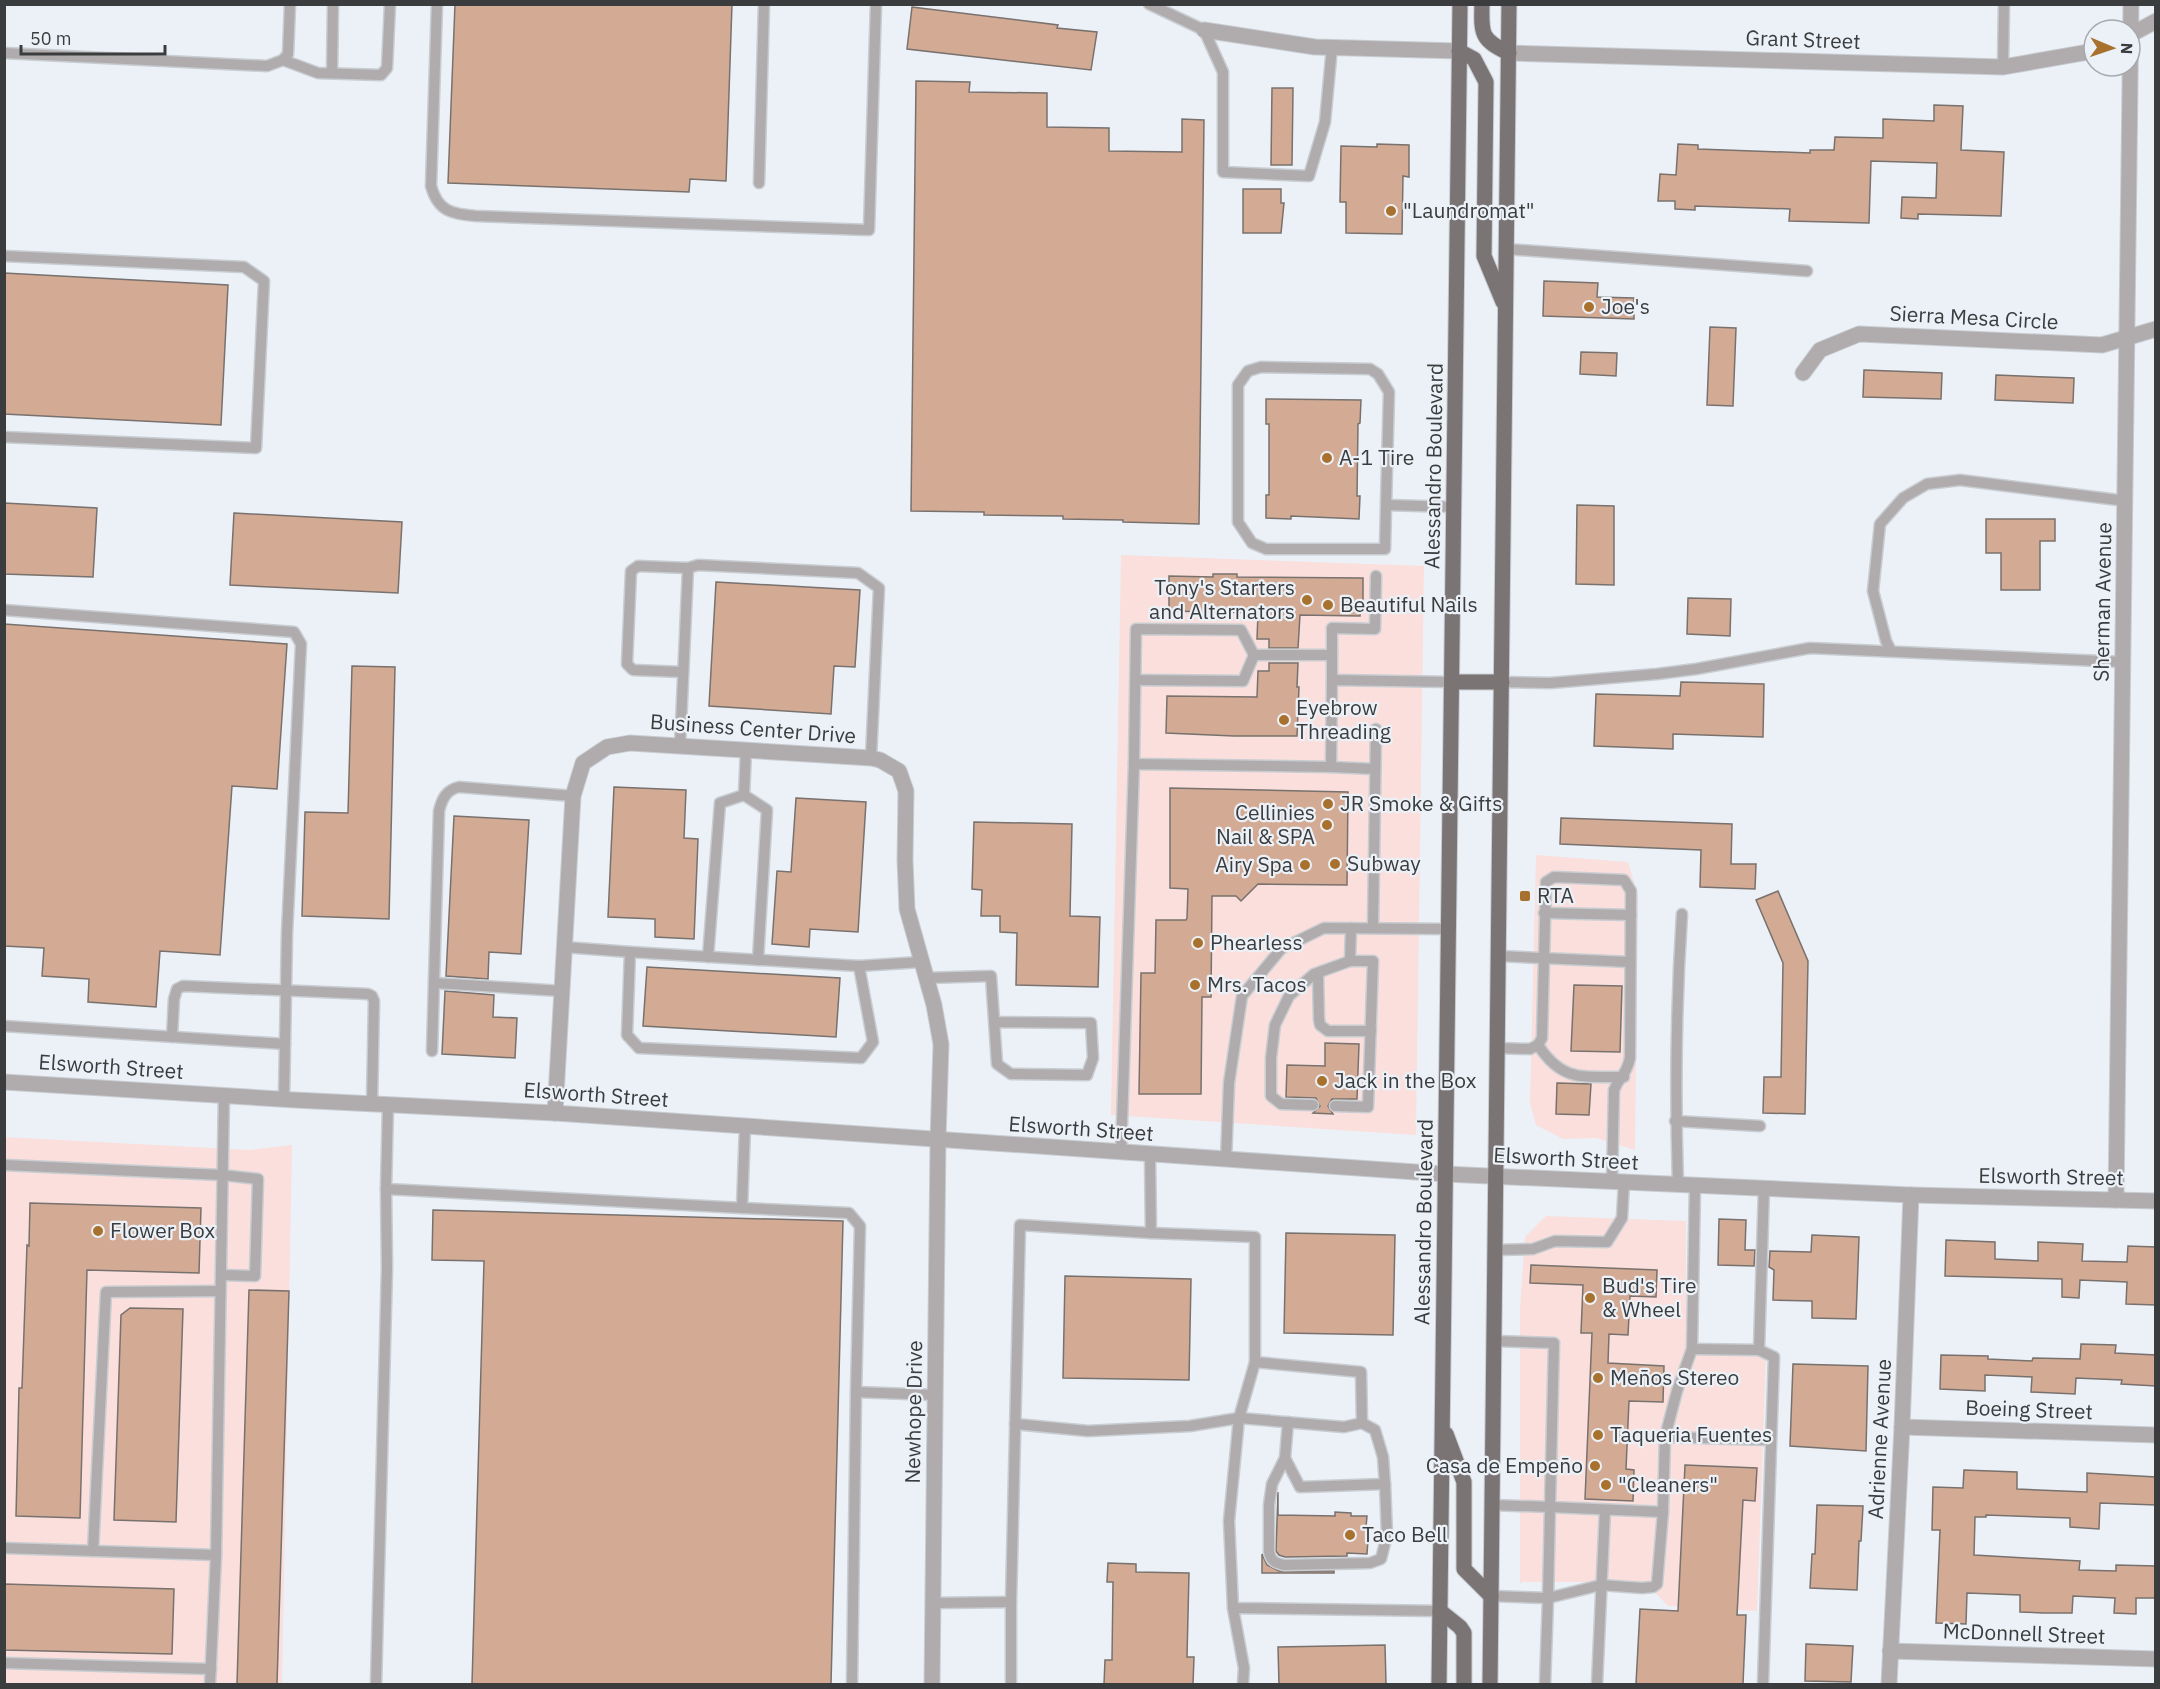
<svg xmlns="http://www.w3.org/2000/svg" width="2160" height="1689" font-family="'IBM Plex Sans',sans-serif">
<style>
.commercial{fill:#fadfdc}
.building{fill:#d3ab95;stroke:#78716e;stroke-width:1.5}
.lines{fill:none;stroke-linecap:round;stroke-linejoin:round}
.service-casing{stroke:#c8cdd2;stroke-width:13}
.minor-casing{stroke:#c8cdd2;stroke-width:17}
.tertiary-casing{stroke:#c8cdd2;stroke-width:17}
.primary-casing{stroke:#c8cdd2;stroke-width:17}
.service{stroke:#b0acad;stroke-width:10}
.minor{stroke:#b0acad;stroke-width:15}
.tertiary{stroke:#b0acad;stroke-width:15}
.primary{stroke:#7b7475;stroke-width:15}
.poi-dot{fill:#a8712d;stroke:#ecf1f7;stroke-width:2}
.labels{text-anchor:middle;stroke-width:4.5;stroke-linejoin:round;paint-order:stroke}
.street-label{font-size:21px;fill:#3a3c3e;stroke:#ecf1f7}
.poi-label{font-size:21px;fill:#3a3c3e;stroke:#ecf1f7;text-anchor:start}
</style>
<rect width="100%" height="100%" fill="#ecf1f7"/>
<g class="commercial">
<path d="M1121,555L1424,566L1416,1135L1111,1115Z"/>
<path d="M1536,855L1628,862L1638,896L1635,1150L1596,1138L1563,1139L1536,1125L1530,1103Z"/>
<path d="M4,1137L250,1150L292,1145L282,1684H5Z"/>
<path d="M1546,1216L1686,1221V1343L1766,1356L1757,1611L1668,1606L1645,1582H1522L1520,1584V1308L1525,1237Z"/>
</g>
<g class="building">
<path d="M455,4H732L726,181L690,179L689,192L448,183Z"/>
<path d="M912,7L1058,25L1057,28L1097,32L1091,70L907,49Z"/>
<path d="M916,81L970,82L969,92L1047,93V127L1109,128V151L1182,152V119L1204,120L1199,524L1123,522V520L1063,519V516L984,515V512L911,511Z"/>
<path d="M1272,88H1293L1292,165H1271Z"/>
<path d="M1934,105L1963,106L1961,150L2004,152L2001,216L1918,214V219L1901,218L1902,197L1936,198L1937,163L1871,161L1869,223L1789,221L1790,209L1695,206V210L1675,209V201H1658L1660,174L1676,175L1678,144L1698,145V149L1810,153V150H1834L1835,137L1883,138V119L1934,121Z"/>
<path d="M1377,144L1409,145V177L1403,176L1402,234L1346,233V202H1340L1341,146L1377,147Z"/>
<path d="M1243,189H1281V203H1284L1281,233H1243Z"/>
<path d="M4,273L228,285L221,425L4,414Z"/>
<path d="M1544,281L1598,283L1597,297L1634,298V319L1543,316Z"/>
<path d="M1710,327L1736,328L1733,406L1707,405Z"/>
<path d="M1581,352L1617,353L1616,376L1580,374Z"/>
<path d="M1864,370L1942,373L1941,399L1863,397Z"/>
<path d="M1996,375L2074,378L2073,403L1995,400Z"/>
<path d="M1266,399L1361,400L1360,423L1358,424L1357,496H1360L1359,519L1291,516V519L1266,518V495H1269V424H1266Z"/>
<path d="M4,503L97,508L93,577L4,574Z"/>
<path d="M1577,505L1614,506V585L1576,584Z"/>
<path d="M234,513L402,522L398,593L230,585Z"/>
<path d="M1986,519H2055V541H2040V590H2001V553H1986Z"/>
<path d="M1213,574H1237V577L1363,578V600H1360V616L1300,615L1298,648H1269V639H1257L1258,613L1169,611V576L1213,577Z"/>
<path d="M716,582L860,590L855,667L834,666L831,714L709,706Z"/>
<path d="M1688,598L1731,599L1730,636L1687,634Z"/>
<path d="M4,624L287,644L277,789L232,786L220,955L160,951L156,1007L88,1002L89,979L42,976L44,948L4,946Z"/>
<path d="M1269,663H1298L1297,687H1299L1297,736H1234L1166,733L1167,696L1257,697L1258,671H1269Z"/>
<path d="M352,666L395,667L389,919L302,916L305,812L348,813Z"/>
<path d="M1681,682L1764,684L1763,737L1673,734V749L1594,746L1596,694L1680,696Z"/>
<path d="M614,787L686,790L684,838L698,839L694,939L655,937V919L608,917Z"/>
<path d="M1170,788L1348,792L1347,885L1258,884L1241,901L1236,896H1212L1211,997H1202L1201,1094H1139L1141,973H1155L1156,920H1186L1187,918L1188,889L1170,888Z"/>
<path d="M796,798L866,802L858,932L810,929L809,947L772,944L777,871L791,872Z"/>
<path d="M454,816L529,820L521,954L489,952L488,979L446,976Z"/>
<path d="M1561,818L1732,824L1731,864H1756L1755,889L1700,887L1701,850L1560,844Z"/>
<path d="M974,822L1072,824L1070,916L1100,917L1098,987L1016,985L1017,933L1000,932V916H981L982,890L972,889Z"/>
<path d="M1778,891L1808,961L1805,1114L1763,1113L1764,1077H1781L1783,963L1756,900Z"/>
<path d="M647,967L840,978L836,1037L643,1026Z"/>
<path d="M1574,985L1622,986L1620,1052L1571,1051Z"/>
<path d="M445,991L494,995L493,1017L517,1018L515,1058L442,1054Z"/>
<path d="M1325,1043L1359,1044L1357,1099H1332L1328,1106L1333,1114L1313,1113L1320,1106L1316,1098L1286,1097L1287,1065L1325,1066Z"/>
<path d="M1557,1083L1591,1084L1589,1115L1556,1114Z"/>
<path d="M30,1203L201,1208L199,1273L87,1270L80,1518L16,1516L19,1388H22L27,1245L29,1246Z"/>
<path d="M433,1210L843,1221L831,1684H472L484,1261L432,1260Z"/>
<path d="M1719,1219L1746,1220L1745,1250H1755L1754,1266L1718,1265Z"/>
<path d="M1286,1233L1395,1235L1393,1335L1284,1333Z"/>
<path d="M1812,1235L1859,1237L1856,1319L1812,1318V1301L1773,1300L1774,1270L1769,1267L1770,1251L1811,1252Z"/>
<path d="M1946,1240L1995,1242V1259L2038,1261V1242L2083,1244L2082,1261L2127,1262L2128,1246L2156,1247V1305L2126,1304L2127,1282L2080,1280L2079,1298L2062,1297V1279L1945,1276Z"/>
<path d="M1531,1265L1657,1270L1656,1297L1630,1296L1628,1335L1609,1334L1608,1363L1664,1366L1663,1402L1629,1401L1626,1469L1634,1470L1633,1501L1585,1499L1592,1333H1581L1583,1285L1530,1283Z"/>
<path d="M1065,1276L1191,1279L1189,1380L1063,1378Z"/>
<path d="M249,1290L289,1291L277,1684H237Z"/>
<path d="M130,1308L183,1309L176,1522L114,1520L121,1315Z"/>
<path d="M2081,1344L2116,1345L2115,1353L2156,1355V1386L2121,1384L2122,1380L2076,1378L2075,1394L2031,1392L2032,1377L1985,1375V1391L1940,1389L1941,1355L1988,1356V1359L2032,1361L2033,1358L2080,1359Z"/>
<path d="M1793,1364L1868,1366L1866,1451L1790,1446Z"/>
<path d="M1685,1465L1757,1468L1755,1501L1743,1500L1737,1615H1746L1743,1684H1636L1640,1609L1678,1611Z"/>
<path d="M1964,1470L2017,1472V1489L2087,1492V1473L2156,1477V1505L2100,1503L2099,1529L2070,1527V1518L1986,1515V1517H1975L1974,1555L2080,1561L2079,1570L2116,1571V1565L2156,1566V1598H2136V1614L2114,1613L2115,1598L2073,1596L2072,1613H2043L2020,1612V1595L1967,1593L1966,1624L1936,1623L1940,1530H1932L1933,1487L1963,1488Z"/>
<path d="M1278,1492V1515L1335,1516V1512L1351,1513V1516H1367L1366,1527H1369L1367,1554L1347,1553V1556L1285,1557L1279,1555L1276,1551Z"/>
<path d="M1817,1505L1863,1506L1861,1541H1859L1857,1590L1810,1588L1812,1554H1815Z"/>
<path d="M1262,1554L1267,1565L1279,1571H1334V1573H1262Z"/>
<path d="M1108,1563L1136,1564V1572L1189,1573L1187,1657H1194L1193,1684H1104L1105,1660H1112L1113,1582H1107Z"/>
<path d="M4,1584L174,1589L172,1654L4,1650Z"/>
<path d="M1806,1644L1853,1646L1851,1682L1805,1681Z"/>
<path d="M1385,1645L1386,1684H1279L1278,1647Z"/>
</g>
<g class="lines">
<g class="service-casing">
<g id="service">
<path d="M437,4L431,186C438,211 451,214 476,216L869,230L876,4"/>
<path d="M1149,4L1204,30L1223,72V172L1309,176L1325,122L1332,47"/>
<path d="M4,53L267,66L283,60L288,54L290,4"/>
<path d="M283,60L318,73L381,75L387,68L390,4"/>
<path d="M2003,67L2004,4"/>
<path d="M332,73L333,4"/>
<path d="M759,183L764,4"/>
<path d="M1507,249L1807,271"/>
<path d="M4,256L244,267L264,281L256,448L4,437"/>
<path d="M1386,505L1389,392L1378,374L1370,369L1261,367L1248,371L1238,385V522L1252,543L1266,549H1385L1386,505L1454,507"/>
<path d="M4,610L294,632L301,644L287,933L284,1099"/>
<path d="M1891,651L1886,641L1873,591L1880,524L1903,498L1927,484L1960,480L2126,501"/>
<path d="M1332,655V628L1375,629L1376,576"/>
<path d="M683,672L633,670L627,664L631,571L638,566L688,568"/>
<path d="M1136,680L1243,681L1254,655"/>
<path d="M1502,682L1550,683L1657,674L1696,669L1810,648L2123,662"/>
<path d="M680,746L688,568L698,565L858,573L879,588L871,758"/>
<path d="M746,750L744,795L767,810L758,960"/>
<path d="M1134,764L1136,629L1241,630L1254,655H1332V680"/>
<path d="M1331,767L1375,769"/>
<path d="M1544,913L1631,915"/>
<path d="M1373,928L1376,729"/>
<path d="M564,947L630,952L627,1035L639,1048L861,1058L873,1042L859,966L921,962"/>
<path d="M630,952L859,966"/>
<path d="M1498,956L1630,962"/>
<path d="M708,957L720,803L744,795"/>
<path d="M1318,973L1319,1019L1320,1025L1328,1031H1371"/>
<path d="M925,978L991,976L997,1064L1011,1074L1087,1075L1093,1058L1091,1023L996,1022"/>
<path d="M434,983L562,991"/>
<path d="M4,1026L285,1044"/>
<path d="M172,1037L174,999L177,989L183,986L368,994L372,996L374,1001L372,1104"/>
<path d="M1538,1045C1563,1083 1583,1076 1624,1077"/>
<path d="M1497,1048L1530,1049L1538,1045L1542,1038L1546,882L1554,877L1624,880L1631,891L1630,1058C1626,1077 1619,1076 1614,1090L1612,1182"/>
<path d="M432,1051L439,811C442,799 446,790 459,787L573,796"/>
<path d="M388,1105L386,1189L742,1208L745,1127"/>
<path d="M1313,1105L1281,1104L1271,1096V1058L1275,1025L1289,996L1314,974L1350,961"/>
<path d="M1335,1106L1368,1107L1373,961H1350L1351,928"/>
<path d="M1675,1121L1760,1126"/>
<path d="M1121,1153L1134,764L1331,767L1332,680L1452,682"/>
<path d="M1150,1155L1151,1233L1255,1237V1362L1239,1418L1229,1521L1233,1608L1440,1611"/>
<path d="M1226,1160L1229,1083L1242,996L1281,949L1324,928L1449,929"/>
<path d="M4,1165L222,1175L258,1179L255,1276L221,1275"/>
<path d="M1678,1185C1675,1094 1676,1004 1682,914"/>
<path d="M742,1208L849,1213L860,1226L856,1392L935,1395"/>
<path d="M1496,1250L1533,1249L1555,1241L1607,1242L1622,1218L1624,1182"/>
<path d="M1494,1341L1554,1343L1550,1507L1663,1512L1665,1437L1677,1391L1692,1349L1695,1185"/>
<path d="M1692,1349L1759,1350L1764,1188"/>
<path d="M1759,1350L1774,1357L1763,1684"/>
<path d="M1288,1422L1285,1458L1300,1487L1385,1484L1383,1457L1375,1430L1362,1423"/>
<path d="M1015,1424L1088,1431L1190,1426L1239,1418L1344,1427L1362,1423L1361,1372L1255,1362"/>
<path d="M1665,1437L1770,1440"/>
<path d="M1285,1458L1272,1484L1269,1505V1552C1271,1561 1275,1563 1284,1565L1370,1563L1381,1559L1387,1535L1385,1484"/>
<path d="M1492,1505L1550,1507L1548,1598L1601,1585L1642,1588L1653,1587L1657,1584L1663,1512"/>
<path d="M4,1548L216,1555L224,1096"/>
<path d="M93,1551L106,1292L220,1291"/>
<path d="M1491,1596L1548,1598L1545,1684"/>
<path d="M933,1603L1011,1602"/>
<path d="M1233,1608L1244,1668L1243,1684"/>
<path d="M4,1663L211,1669"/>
<path d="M210,1684L216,1555"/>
<path d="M376,1684L387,1268L386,1189"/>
<path d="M852,1684L856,1392"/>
<path d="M1011,1684V1602L1020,1225L1151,1233"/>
<path d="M1597,1684L1605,1510"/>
</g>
</g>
<g class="minor-casing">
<g id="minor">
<path d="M1204,30L1315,47L1459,51"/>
<path d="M2130,35L2156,21"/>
<path d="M1509,53L2003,67L2094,51"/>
<path d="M1803,373L1820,350L1859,334L2102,345L2156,329"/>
<path d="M555,1113L573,796L583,763L607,747L630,743L871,758L880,760L899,771L906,791L905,860L907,909L934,1005L941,1044L938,1140L932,1684"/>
<path d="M2116,1200L2131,4"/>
<path d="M1902,1427L2156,1435"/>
<path d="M1890,1651L2156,1659"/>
<path d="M1889,1684L1902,1427L1911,1195"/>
</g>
</g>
<g class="tertiary-casing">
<path id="tertiary" d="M4,1082L295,1100L555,1113L1445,1174L1911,1195L2156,1201"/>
</g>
<g class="primary-casing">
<g id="primary">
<path d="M1482,4C1481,34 1481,40 1509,53"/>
<path d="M1459,51L1474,59L1486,82L1484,256L1503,302"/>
<path d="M1452,682H1502"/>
<path d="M1446,1434L1464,1482V1569L1491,1596"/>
<path d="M1440,1611L1460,1627L1464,1633V1684"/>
<path d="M1439,1684L1460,4"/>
<path d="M1490,1684L1509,4"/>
</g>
</g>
<use href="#service" class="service"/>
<use href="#minor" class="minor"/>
<use href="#tertiary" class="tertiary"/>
<use href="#primary" class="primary"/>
</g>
<g class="poi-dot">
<circle cx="1391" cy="211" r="6"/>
<circle cx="1589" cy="307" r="6"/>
<circle cx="1327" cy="458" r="6"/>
<circle cx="1307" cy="600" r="6"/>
<circle cx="1328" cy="605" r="6"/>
<circle cx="1284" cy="720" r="6"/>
<circle cx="1328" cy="804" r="6"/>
<circle cx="1327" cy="825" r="6"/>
<circle cx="1335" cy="864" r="6"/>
<circle cx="1305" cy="865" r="6"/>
<rect x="1519" y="890" width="12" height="12" rx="3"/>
<circle cx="1198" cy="943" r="6"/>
<circle cx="1195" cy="985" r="6"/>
<circle cx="1322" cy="1081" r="6"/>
<circle cx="98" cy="1231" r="6"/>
<circle cx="1590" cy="1298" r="6"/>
<circle cx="1598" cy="1378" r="6"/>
<circle cx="1598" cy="1435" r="6"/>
<circle cx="1595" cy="1466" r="6"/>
<circle cx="1606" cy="1485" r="6"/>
<circle cx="1350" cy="1535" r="6"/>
</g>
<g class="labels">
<g class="street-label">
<text transform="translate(1803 40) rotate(2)" y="7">Grant Street</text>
<text transform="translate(1974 318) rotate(3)" y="7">Sierra Mesa Circle</text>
<text transform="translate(1434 466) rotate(-89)" y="7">Alessandro Boulevard</text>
<text transform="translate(2103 602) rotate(-89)" y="7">Sherman Avenue</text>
<text transform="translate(753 729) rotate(4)" y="7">Business Center Drive</text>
<text transform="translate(111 1067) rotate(4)" y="7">Elsworth Street</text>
<text transform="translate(596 1095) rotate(4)" y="7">Elsworth Street</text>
<text transform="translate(1081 1129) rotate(4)" y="7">Elsworth Street</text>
<text transform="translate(1566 1159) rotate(3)" y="7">Elsworth Street</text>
<text transform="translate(2051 1177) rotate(1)" y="7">Elsworth Street</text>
<text transform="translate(1424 1222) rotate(-89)" y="7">Alessandro Boulevard</text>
<text transform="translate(2029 1410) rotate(2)" y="7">Boeing Street</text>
<text transform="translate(914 1412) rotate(-89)" y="7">Newhope Drive</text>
<text transform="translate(1880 1439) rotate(-87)" y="7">Adrienne Avenue</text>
<text transform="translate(2024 1634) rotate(2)" y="7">McDonnell Street</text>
</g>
<g class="poi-label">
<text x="1403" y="218">"Laundromat"</text>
<text x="1601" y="314">Joe's</text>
<text x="1339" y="465">A-1 Tire</text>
<text x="1295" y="595" text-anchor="end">Tony's Starters<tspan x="1295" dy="24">and Alternators</tspan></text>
<text x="1340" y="612">Beautiful Nails</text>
<text x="1296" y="715">Eyebrow<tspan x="1296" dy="24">Threading</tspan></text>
<text x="1340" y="811">JR Smoke &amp; Gifts</text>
<text x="1315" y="820" text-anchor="end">Cellinies<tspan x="1315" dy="24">Nail &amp; SPA</tspan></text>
<text x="1347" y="871">Subway</text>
<text x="1293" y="872" text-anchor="end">Airy Spa</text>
<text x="1537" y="903">RTA</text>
<text x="1210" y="950">Phearless</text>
<text x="1207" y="992">Mrs. Tacos</text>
<text x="1334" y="1088">Jack in the Box</text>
<text x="110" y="1238">Flower Box</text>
<text x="1602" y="1293">Bud's Tire<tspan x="1602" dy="24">&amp; Wheel</tspan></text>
<text x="1610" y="1385">Meños Stereo</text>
<text x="1610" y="1442">Taqueria Fuentes</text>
<text x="1583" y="1473" text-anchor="end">Casa de Empeño</text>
<text x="1618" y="1492">"Cleaners"</text>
<text x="1362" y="1542">Taco Bell</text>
</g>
</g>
<rect width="2160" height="1689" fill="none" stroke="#3a3c3e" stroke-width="12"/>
<g transform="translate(2112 48) rotate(92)"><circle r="28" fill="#ecf1f7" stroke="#a5a9ad" stroke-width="1.5"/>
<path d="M0-4.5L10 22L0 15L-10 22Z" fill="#a8712d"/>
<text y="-9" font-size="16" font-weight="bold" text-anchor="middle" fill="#3a3c3e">N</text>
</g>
<path d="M21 45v9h144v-9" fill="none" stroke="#3a3c3e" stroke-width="3"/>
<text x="30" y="45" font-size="18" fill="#3a3c3e" stroke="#ecf1f7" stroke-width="4.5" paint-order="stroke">50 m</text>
</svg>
